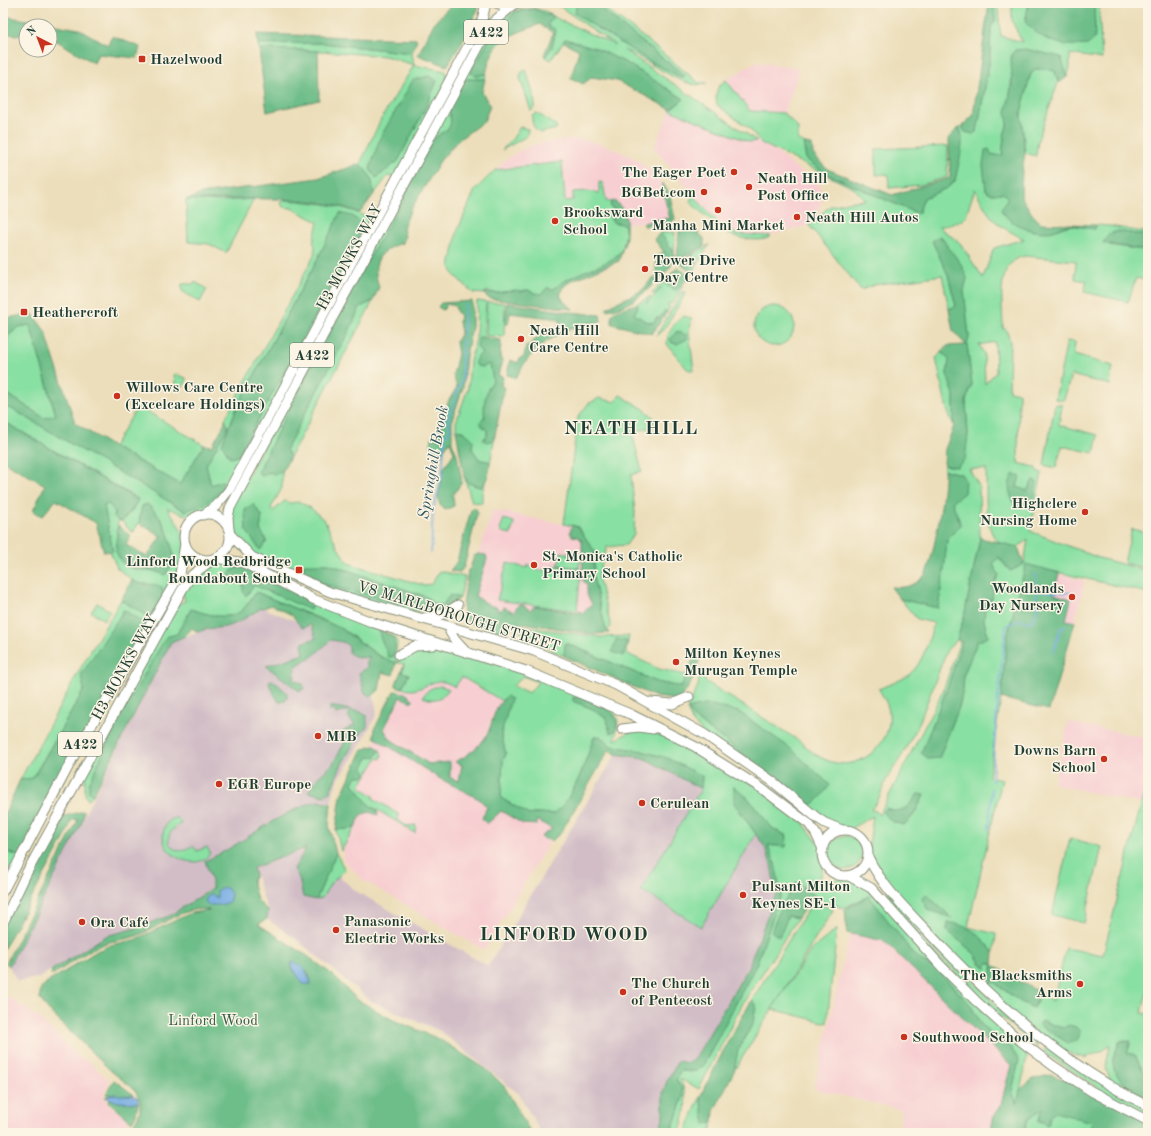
<svg xmlns="http://www.w3.org/2000/svg" width="1151" height="1136" font-family="'Old Standard TT',serif">
<style>
.built{fill:#f7cfd2}
.industrial{fill:#d2bdc6}
.green{fill:#89e0a3;stroke:#548e6c;fill-rule:evenodd}
.forest{fill:#6ebe89;stroke:#467e5e;fill-rule:evenodd}
.water{fill:#74ace3;stroke:#4a748c}
.lines{fill:none;stroke-linecap:round;stroke-linejoin:round}
.stream{stroke:#74ace3;stroke-width:1.5}
.major-casing{stroke:#868e77;stroke-width:11}
.major{stroke:#fff;stroke-width:9}
.poi-dot{fill:#c8321e;stroke:#fcf5e5;stroke-width:1.5}
.labels{text-anchor:middle;stroke-width:3;stroke-linejoin:round;paint-order:stroke}
.shield{fill:#fcf5e5;stroke:#617469;stroke-width:1}
.shield-label{font-size:14px;font-weight:bold;fill:#1f3d34}
.poi-label{font-size:15px;font-weight:bold;fill:#1f3d34;stroke:#fcf5e5;text-anchor:start}
.street-label{font-size:15px;fill:#1f3d34;stroke:#fcf5e5}
.park-label{font-size:15px;fill:#345e4a;stroke:#fcf5e5}
.water-label{font-size:16px;font-style:italic;fill:#345960;stroke:#fcf5e5}
.district-label{font-size:19px;font-weight:bold;letter-spacing:1px;fill:#1f3d34;stroke:#fcf5e5}
</style>
<rect width="100%" height="100%" fill="#fcf5e5"/>
<filter id="ink" filterUnits="userSpaceOnUse"><feTurbulence type="fractalNoise" baseFrequency=".025" numOctaves="2"/><feDisplacementMap in="SourceGraphic" scale="8" xChannelSelector="R" yChannelSelector="G"/><feConvolveMatrix kernelMatrix="1 2 1 2 8 2 1 2 1" color-interpolation-filters="sRGB"/></filter>
<filter id="wash" filterUnits="userSpaceOnUse"><feTurbulence type="fractalNoise" baseFrequency=".012" numOctaves="4" result="noise"/><feDisplacementMap in="SourceGraphic" scale="16" xChannelSelector="R" yChannelSelector="G"/><feGaussianBlur stdDeviation="0.9" result="paint"/><feColorMatrix in="noise" values="0 0 0 0 0 0 0 0 0 0 0 0 0 0 0 0 0 1.4 0 .05"/><feComposite in="paint" operator="in"/></filter>
<g filter="url(#wash)">
<rect width="100%" height="100%" fill="#ecdeba"/>
<g class="built">
<path d="M756,62L798,68L799,72L784,113L750,111L726,80Z"/>
<path d="M670,110L749,142L757,141L776,152L820,186L822,200L815,218L809,225L777,234L759,235L737,233L726,228L707,210L654,148Z"/>
<path d="M572,139L586,140L610,147L636,159L660,179L673,219L625,224L615,260L607,267L572,278L539,301L473,293L454,275L450,267L457,232L475,190L506,160L517,152L533,145L550,141Z"/>
<path d="M493,510L578,527L606,631L518,617L506,625L464,596Z"/>
<path d="M1059,574L1085,581L1075,622L1066,620L1054,595Z"/>
<path d="M409,674L462,677L468,682L502,701L493,715L473,781L556,831L484,950L363,880L344,861L340,840L362,767Z"/>
<path d="M1068,722L1148,738V779L1142,804L1054,784Z"/>
<path d="M850,933L884,941L1011,1065L1000,1108L994,1116L990,1133H909L899,1130L902,1110L814,1089Z"/>
<path d="M7,996L38,1017L81,1059L88,1061L110,1081L102,1098L129,1120L122,1133H3V1002Z"/>
</g>
<g class="industrial">
<path d="M254,604L340,639L374,662L371,681L377,713L364,739L339,779L334,790L331,804L318,801L309,804L206,861L212,881V889L177,912L156,922L106,936L39,978L17,981L9,966L171,642L225,621Z"/>
<path d="M616,754L644,758L701,789L641,890L701,927L756,834L765,847L771,864L776,894L748,968L694,1060L687,1064L663,1092V1118L658,1133H541L519,1094L440,1031L371,1001L297,940L267,919L268,911L253,868L318,843L332,869L354,890L488,966Z"/>
</g>
<g class="green">
<path d="M551,3L561,5L564,3H579L577,4L575,12L582,18L649,61L681,77L685,76L601,9L587,3H597L612,14L637,32L699,83H707C689,94 641,55 624,50L757,141L749,142L670,110L684,99L628,64L596,48L565,39L551,60L545,57L552,47L556,30L547,25L553,16C511,0 487,44 470,72L477,76L486,74L485,79H465L449,109L451,122L449,128L433,139L404,196V202L397,210L360,274L281,425L258,472L262,476L270,472L275,474L282,472V488L271,508L273,511L286,500L289,503L300,502L312,509L325,521L338,548L348,563L423,585L432,584L439,571L465,577L460,598L446,610L430,613L373,605L330,592L271,567L265,559C239,555 223,534 230,508L469,65L495,25L510,13L517,10L534,8L545,11L560,20L615,45L559,6H555ZM253,504L262,516L260,530L267,541L260,550L246,530L245,510ZM329,564L427,597L434,604L443,605L450,596L459,598L446,609L431,611L317,583L303,575L304,565Z"/>
<path d="M989,3H997L1001,36L1022,42L1012,21V3H1029L1025,22L1095,27L1094,3H1101L1099,11L1102,59L1070,54V67L1067,77L1061,57L1012,71L1010,96L1006,112L1008,122L1004,136L1002,157L991,154L986,180V190L992,194L1003,193L1008,198L1001,210L1017,224L1034,231H1052L1070,225L1095,229L1096,225L1110,226L1148,233V236L1118,231L1109,245L1148,251V281L1136,278L1128,302L1084,292L1087,281L1075,279L1076,261L1025,256C994,262 1003,305 1003,329H1006L1010,341L1009,391L1019,393L1018,463L1035,467L1037,471L1042,473L1030,531L1099,558L1148,571V593L1026,565L1007,637L1001,698L989,777L1002,780L968,927L996,934L994,953L983,940L948,922L947,930L974,953L980,963L986,968L988,962L993,965L998,986L1021,1002L1034,1008L1040,993L1053,1001L1066,948L1103,955L1148,777V987L1142,1013L1148,1014V1075L1143,1071L1135,1055L1127,1053L1131,1042L1120,1041L1113,1058L1114,1070L1142,1096L1148,1099V1105L1110,1081L1106,1067L1110,1044L1103,1051L1084,1058L1056,1049L1002,1005L887,889L868,853L873,816L848,830H842L704,734L692,721L687,709L698,686L701,669L705,681L801,742C822,764 850,773 874,751C885,741 891,727 889,712C888,704 883,697 879,689C887,685 894,683 902,679C922,670 928,642 934,623L917,619L900,599L938,608L944,570L947,539L961,525L952,502L961,474L944,470V465L957,467L968,435L966,401L972,384L967,345L969,337L964,290L967,278L941,236L933,241L948,275L956,306L949,309L942,275L874,285L861,290L809,225L830,206L847,202L865,200L855,189L761,143L750,129L717,105C715,94 716,86 726,80L750,111L784,113L798,128V140L805,144L804,148L806,159L825,173L918,214L924,198L947,188L955,181L961,131L959,128L962,126L965,132L977,131L990,59L991,27L995,21L994,8ZM975,189C991,220 993,223 1024,239L994,248L983,278L960,243L939,227L962,221L965,218ZM995,342L996,372L985,384L984,353L979,345ZM969,469H986C987,488 982,532 1000,543C1005,545 1013,546 1018,547L1028,539L1024,564L1010,571L998,557L992,564L999,575L993,586L992,599L985,605L984,621L988,636L977,642L964,674L963,689L959,707L939,758L922,752L948,686L962,642L960,641L943,691L879,815L876,811L871,810L879,798L886,780L901,757L918,726L947,650L957,640L964,617L980,538L979,486ZM1014,474L1017,487L1027,491L1033,480L1037,482L1016,506ZM689,709L812,805L694,718ZM918,794L924,795C919,805 913,819 903,825L891,821L883,813L886,808C903,815 908,807 918,794Z"/>
<path d="M323,43L412,53L414,65L446,71L447,83L396,178L388,176L374,194L371,177L360,164L381,119L414,65L385,56L306,50H259L258,44ZM427,105L398,161L376,178Z"/>
<path d="M1035,69H1047L1055,71L1058,83L1038,140L1036,156L1025,153L1021,113L1030,76Z"/>
<path d="M525,70C528,73 535,99 535,105C535,108 534,109 532,110L531,111L520,78L521,73Z"/>
<path d="M537,113L557,126L556,129L540,133C534,129 531,123 532,115Z"/>
<path d="M520,127L528,129L527,136L502,150L513,138Z"/>
<path d="M948,146L947,177L921,185L889,188L888,174L876,175V149Z"/>
<path d="M562,162L565,201L573,200V192L588,191L599,193V182L603,183L606,201L611,202L610,207L616,210L618,215L610,219L614,223L624,224C634,259 601,264 578,274C569,278 562,282 554,289L547,288L541,294L534,293L528,290L495,293L487,291L484,294L473,293L454,275L450,267L457,232L475,190L495,170Z"/>
<path d="M693,195L720,225L719,227L693,205L690,201Z"/>
<path d="M186,199L221,201L254,199L226,253L209,244L188,242Z"/>
<path d="M287,200C316,203 342,204 368,218L371,228L231,481L203,515C190,519 179,512 167,508C173,517 182,528 184,538C189,558 172,583 164,600L158,585L138,584L132,580L117,568L110,551L112,550L104,505L109,504L115,512L114,517L118,521C116,542 111,565 138,570C146,571 152,569 160,573L174,563C172,540 165,518 147,504L142,506L139,523L133,532L128,529L122,521L132,510L138,499L3,421V406L14,410L185,511L222,481L211,485L206,465L227,427L225,419L314,256L315,245L313,243L318,222L291,208L283,207L280,202ZM362,223L357,241L238,456L222,444L238,405L328,239Z"/>
<path d="M724,228L737,234L771,236C763,244 731,238 723,230Z"/>
<path d="M675,232L674,257L673,249L667,246L660,233Z"/>
<path d="M709,245L698,263L691,260L693,254Z"/>
<path d="M677,268L665,282L683,285L672,304L669,303L668,305L670,307L666,314V312L660,318H656L654,323L645,321L634,314L638,307L637,304L651,296L646,304L662,288L654,294L652,293Z"/>
<path d="M195,282L207,289L200,302L182,291V284H194Z"/>
<path d="M683,291L686,293L665,328L656,336Z"/>
<path d="M373,301L290,457L286,449L349,331L360,307Z"/>
<path d="M477,301L486,302L484,338L479,337C480,342 481,349 483,353C488,363 493,370 493,381C482,394 487,411 482,426L487,429V435L484,440L492,441L495,435L490,464L488,461L480,460L472,449L473,440L463,431L456,430V422L468,388L470,361L476,339Z"/>
<path d="M487,302L505,303L504,337L486,336Z"/>
<circle cx="774" cy="326" r="20"/>
<path d="M685,316L692,319L689,331L694,371L687,369L667,344C666,334 675,319 685,316Z"/>
<path d="M30,325L56,416L44,418L3,391C3,372 6,355 8,336L18,327Z"/>
<path d="M1067,341L1075,342L1074,355L1113,366L1110,385L1071,375L1064,400L1055,399Z"/>
<path d="M942,352L949,360L947,374L954,395V426L947,410L936,358Z"/>
<path d="M174,374L186,378V383L183,386L175,384Z"/>
<path d="M620,395L644,409L654,418V426L632,433L642,471L631,475L635,512L634,534L626,545L607,547L598,576L611,627L606,631L593,577L595,552L578,527L564,524L578,417L588,404L599,398L615,402Z"/>
<path d="M1055,404L1062,405L1059,425L1098,435L1094,453L1062,446L1056,468L1044,465Z"/>
<path d="M138,406L204,445L180,484L113,447Z"/>
<path d="M464,476C468,483 474,487 482,487L485,483L482,493V503L472,502Z"/>
<path d="M504,519L514,522L511,534L502,532L500,529Z"/>
<path d="M1132,529L1148,533V569L1124,563Z"/>
<path d="M561,552L581,556L579,568L558,565Z"/>
<path d="M212,560L244,563L229,573L231,580L239,578L243,585L246,596L254,585L310,609L313,602L394,636L397,642L396,663L415,648H427L526,671L611,709C622,720 617,727 615,740L632,731L644,730L694,746L795,812L823,849L824,862L818,890C845,877 839,870 868,885L1025,1047L1027,1058L1017,1105L1012,1091L1019,1060L1010,1047L982,1026L970,1004L938,971L915,956L869,896L843,908L821,901L796,882L788,916L798,918L743,1003L699,1089L680,1079C689,1097 686,1115 679,1133H671L683,1097L682,1088L676,1080L681,1071L691,1072L703,1066L756,965L781,894L775,864L768,845L775,846L787,836L772,828L747,797L734,803L756,834L701,927L641,890L701,789L702,776L642,751L611,746L600,736L594,737C586,761 574,798 554,814L538,813L529,815L501,798L503,760L506,754L501,734L507,697L502,701L462,677L455,687C431,671 423,697 402,688L409,674L402,672L404,664C378,662 360,638 338,627C311,614 283,604 256,592C251,598 248,605 243,610C230,622 205,614 191,609L177,634L166,637L117,722L89,784V792L93,795L88,800L85,794V773L173,607L185,601L182,590ZM523,676L538,682L529,693L513,686ZM573,701L605,707L615,731L610,733L607,719L593,709Z"/>
<path d="M507,563L527,568L528,564L541,571L546,568H553V566L581,569L577,611L497,600Z"/>
<path d="M121,600L153,619L149,626L123,610L84,690L32,779L20,780L80,669Z"/>
<path d="M97,603L110,611L104,620L91,612Z"/>
<path d="M526,627L601,637L629,636L626,653L659,669L686,675L681,687L657,682L566,643L564,656L551,650L544,639L520,632V630Z"/>
<path d="M521,636L542,643L541,649L520,643Z"/>
<path d="M441,686L449,689C442,699 434,702 423,697C427,689 432,687 441,686Z"/>
<path d="M380,750L382,755L381,759L377,758L360,787L374,796L373,798L398,814V820L407,826L416,825L415,833L369,805L352,782L357,776L366,773L363,767L368,757L376,756Z"/>
<path d="M176,818H178L181,824C166,830 163,848 181,851L193,846L197,851L207,847L210,853C200,874 153,855 165,827C167,822 170,819 176,818Z"/>
<path d="M355,828L341,851L336,830Z"/>
<circle cx="845" cy="853" r="17"/>
<path d="M1070,838L1102,847L1084,923L1052,915Z"/>
<path d="M3,850L20,857L3,891Z"/>
<path d="M336,853L345,870L331,883L322,898L316,900Z"/>
<path d="M888,892L1016,1026L1037,1043V1047C980,1002 932,949 885,895Z"/>
<path d="M816,902L833,910L734,1071L738,1050L753,1023L756,1006L752,1000L810,906L812,907Z"/>
<path d="M837,929L827,1023L772,1009L811,950Z"/>
<path d="M1045,1046L1148,1107V1115L1103,1091L1045,1053Z"/>
<path d="M700,1097L705,1123L713,1122L710,1133H685Z"/>
<path d="M1044,1107L1038,1121L1048,1124L1050,1117L1055,1111L1092,1122L1089,1132L1091,1133H1024L1027,1121Z"/>
</g>
<g class="forest">
<path d="M453,3H478V9L460,46L447,66L418,55L434,23Z"/>
<path d="M577,3H587L601,9L685,76L681,77L649,61L582,18L575,13Z"/>
<path d="M989,3L994,8L995,21L991,27L990,59L977,131L973,134L965,132L962,126L973,116Z"/>
<path d="M1029,3H1094L1095,38L1088,45C1062,47 1043,42 1025,22Z"/>
<path d="M534,9L553,17L547,25L556,30L552,47L545,57L544,55L553,33L540,24C508,37 494,36 486,74L477,76L470,73L496,27L517,11Z"/>
<path d="M3,16L79,29L108,45L112,36L140,47L137,58L98,54L94,63L57,41L50,40V26H26V36L3,33Z"/>
<path d="M257,34L417,39L412,53L323,43L258,44Z"/>
<path d="M565,39L596,48L628,64L684,99L670,109L617,81L592,77L583,84L571,78L579,50L564,42Z"/>
<path d="M272,49L318,51L319,100L267,112L259,50Z"/>
<path d="M1025,49L1061,57L1067,77L1059,83L1055,71L1047,69H1035L1030,76L1021,113L1025,153L1022,171L1021,196L1032,214L1041,223L1096,225L1095,229C1087,228 1079,225 1070,225C1064,225 1059,230 1053,231C1035,235 1011,226 1001,210L1008,198L1003,193L992,194L986,190L983,165L985,150L989,149L991,154L1002,156L1004,136L1008,123L1006,112L1012,84L1011,57L1015,50Z"/>
<path d="M429,76L437,81L427,105L398,161L376,178L370,169L380,138L413,80Z"/>
<path d="M465,79H485L482,92L490,106L484,121L457,141L440,161L410,211L403,228L405,236L402,243C378,251 371,263 379,287L373,301L360,307L349,331L286,449L290,457L282,472L275,474L270,472L262,476L258,472L281,425L360,274L397,210L404,202V196L433,139L449,128L451,122L449,109Z"/>
<path d="M959,128C967,137 957,169 955,181L947,188L924,198L918,214L825,173L806,159L804,148L805,144L812,145L813,154L827,169L892,195L950,178L949,137Z"/>
<path d="M360,164L371,177L374,194L360,213C313,193 239,200 188,200L200,194L318,178Z"/>
<path d="M663,183L670,196L675,219C668,228 663,219 657,221C652,223 650,226 644,226V223C653,221 661,217 670,219L662,187Z"/>
<path d="M614,201C635,214 624,243 619,261L575,279L565,285L560,295L564,302L573,309L499,300C493,299 486,299 484,293H495L516,290L521,292L528,290L534,293L541,294L547,288L554,289C562,282 569,278 578,274C601,264 634,258 624,224L614,223L608,214L615,216L618,215L616,210L610,207L611,202Z"/>
<path d="M340,213L352,216L362,223L357,241L238,456L230,458L222,444L238,405L315,264Z"/>
<path d="M690,227L704,238V246L677,261L679,231L687,229Z"/>
<path d="M1118,231L1148,236V251L1103,243L1109,234Z"/>
<path d="M660,233L668,243L667,246L673,249L674,257L671,263V266L662,277L656,275V256L664,252L654,239Z"/>
<path d="M940,236L961,264L967,278L964,290L969,337L967,345L972,384L966,401L968,435L965,459L957,467L944,465L945,449L954,426V395L947,374L949,360L942,352L947,346L966,345L953,331L949,309L956,306L948,275L932,241Z"/>
<path d="M693,254L692,260L698,263L694,270L690,271L679,263Z"/>
<path d="M677,268L688,274L689,277L677,290C672,289 667,287 665,282Z"/>
<path d="M654,278L658,279C644,295 628,307 607,310V308C617,301 630,297 641,291C647,287 648,281 654,278Z"/>
<path d="M472,301V327L466,355L463,387L452,420V442L457,455L462,482L453,495L454,506L445,510L440,505L438,497L444,468L454,453L450,441L438,459L436,448L431,446L432,437L438,439L448,402L457,387L453,375L458,354L456,342L461,332L459,322L460,314L457,313L455,306L447,304L443,310L438,307L441,303Z"/>
<path d="M507,303L569,312L600,315L601,321C596,323 591,322 586,324C553,334 532,346 516,378L507,375L510,360L518,363L520,358L524,357L526,347C534,343 541,331 547,331C550,330 553,332 557,332L559,328L560,319L510,313L508,324H505Z"/>
<path d="M637,304L638,307L634,314L645,321L654,323L656,318H660L665,310L667,312L652,334L612,324V315L617,310Z"/>
<path d="M32,313L45,331L75,423L113,447L180,484L204,445L212,446L225,423V419L228,427L206,465L211,485L222,481L226,482C214,501 206,505 185,511L14,410L3,406V391L44,418L56,415L30,325L18,327L8,336L6,358L3,366V319Z"/>
<path d="M677,331L687,335V339L677,344L672,343L670,340Z"/>
<path d="M479,337L501,340L500,357L502,361L498,375L503,377L501,385L504,388L495,435L492,441L487,442L483,440L487,435V430L482,426L480,422L485,417C482,406 486,389 493,381L490,364L483,367L477,366L475,362L477,357L482,353L477,347Z"/>
<path d="M3,421L138,500L132,510L122,521H118L114,517L115,512L109,504L104,506L113,551L104,552L96,523L56,500L42,516L33,511L45,485L3,461Z"/>
<path d="M456,430C463,431 468,434 473,440L472,449L480,460L489,461C492,468 487,480 482,487L468,483L464,476Z"/>
<path d="M944,470L961,474L965,480L964,493L952,502L961,525L947,539L944,570L938,608L900,599L891,587C905,588 914,587 924,576C933,566 946,485 944,470Z"/>
<path d="M1014,474L1020,476L1017,487L1027,491L1033,480L1037,482L1034,500L1026,505L1016,506C1009,495 1006,485 1014,474Z"/>
<path d="M147,504C165,519 172,540 174,563L165,575L152,570L131,568L124,565L116,552L118,525L131,536L126,545L147,557L161,536L139,523L142,506Z"/>
<path d="M253,504L262,516L260,530L267,541L260,550L246,530L245,510Z"/>
<path d="M474,507L477,510V514L464,567L460,572L450,571L457,561L471,510Z"/>
<path d="M572,525L578,527L595,552L593,577L606,630L608,631L609,633L593,634L523,623L514,625L507,631H494L477,626L469,622L465,617L463,606L468,570L470,569L474,556L478,554L486,555L487,559L475,596L491,606L497,607L499,612L504,607L514,612L518,605H523L530,610L535,606L577,613L580,611L582,614L592,604L587,595V584L583,581L582,541L578,537L572,536L570,532Z"/>
<path d="M980,538L1018,547L1024,564L1010,571L999,557L993,564L999,575L993,586L992,599L985,605L984,621L988,637L977,642L964,674L963,689L959,707L939,758L929,759L921,753L948,686L962,642L957,640L964,617Z"/>
<path d="M244,563L313,602L310,610L254,585L246,596L243,591V585L239,578L231,581L229,573Z"/>
<path d="M304,564H329L427,597L434,604L443,605L450,595L460,598L446,609L431,611L317,583L303,575Z"/>
<path d="M1026,564L1059,573L1054,594L1071,599L1066,620L1075,622L1049,710L1001,698L1007,637Z"/>
<path d="M132,580C142,587 152,582 162,587L164,600L153,619L121,600Z"/>
<path d="M256,592L340,628L379,656L396,663L393,675L382,672L379,690L371,697L364,692L359,673L367,668V661L370,657L358,658L349,653V646L343,642L331,640L312,657L305,660L295,667L294,680L303,684L304,688L301,691L298,690L266,666L304,654L302,643L316,638L311,625L302,628L292,615L272,605L260,609L237,623L225,627L206,629L198,632L192,628L185,636L171,642L93,795L89,792V784L117,722L166,637L177,634L191,609C206,614 229,622 242,610C248,605 251,598 256,592Z"/>
<path d="M124,610L149,626L20,857L3,850V822L5,813L20,780L33,778L84,690L81,675Z"/>
<path d="M380,630L393,636L395,647L393,657H388C387,646 378,641 380,630Z"/>
<path d="M616,639L627,641L623,656L612,652Z"/>
<path d="M565,643L657,682L681,687L696,653L701,654C696,671 691,688 678,700L656,697L564,656Z"/>
<path d="M404,664L402,672L409,674L402,688L395,686Z"/>
<path d="M270,680L274,681L287,693V699L280,703L278,701L269,684Z"/>
<path d="M394,691L405,693L414,700L412,702L400,697L384,729L390,739L429,764L450,762V778L459,781L462,765L455,762C467,756 482,745 488,733C494,719 494,706 507,696L511,699L501,734L506,754L503,760L501,798L529,815L538,813L554,814C574,798 586,761 594,737L600,736L611,746L642,751L667,758L702,776L701,789L644,758L616,754L609,750L560,834L551,841L541,837L552,829L537,820V825L523,824L501,811L487,824L482,818L487,807L479,799L439,778L374,737L375,728Z"/>
<path d="M573,697C589,700 624,708 615,731L610,733L607,719L593,709L573,701Z"/>
<path d="M708,704L739,712L790,748L830,785L820,798L812,805L694,718L688,709Z"/>
<path d="M330,706L361,712L367,716V727L355,741L341,766L330,792L324,796L308,792L318,777L332,765L345,742L343,731L355,725L349,718V710L336,714L334,709L330,711Z"/>
<path d="M375,746L380,750L376,756L368,758L363,767L366,773L365,776H357L352,782L369,805L377,811L378,815L369,812L361,815L355,828L336,830L341,796L362,751L369,747Z"/>
<path d="M734,786L747,797L772,828L787,836L786,847L768,845L775,864L781,894L756,965L703,1066L697,1071H681L676,1080L682,1088L683,1097L671,1133H658L663,1118V1092L667,1081L678,1061L687,1063L694,1060L748,968L776,894L771,864L765,847L734,803Z"/>
<path d="M918,794L924,795C919,805 913,820 903,825L891,821L883,813L886,808C903,815 908,807 918,794Z"/>
<path d="M318,801L331,804L329,826L336,853L316,900L303,897L299,878L294,869L306,848L253,868L255,875L252,881L257,900L268,911L267,919L258,924L306,955L329,972L358,1000L393,1020L439,1039L486,1069L504,1086L531,1133H130L140,1112V1100L135,1090L110,1070L48,1010L40,999V990L45,984L97,951L111,945L134,940L191,913L210,910C185,904 159,928 136,936C125,940 112,940 101,945C83,953 67,966 51,976L52,970L106,936L136,928L169,916L212,889V881L205,861C244,844 277,812 318,801ZM292,962L308,972L311,983L294,972L291,966Z"/>
<path d="M84,811L82,822L9,966L6,963L78,820L72,819L65,837L3,950V923L52,830L65,816Z"/>
<path d="M796,882L814,895L798,918L788,916L779,937L771,931L780,910Z"/>
<path d="M926,894L952,918L928,910L922,899Z"/>
<path d="M869,896L915,956L938,971L970,1004L982,1026L1010,1047L1019,1060L1012,1091L1017,1104L1020,1090L1033,1079L1050,1075L1067,1080L1148,1121V1133H1089L1092,1122L1055,1112L1050,1117L1048,1125L1039,1120L1043,1108L1027,1121L1024,1133H990L994,1116L1000,1108L1011,1065L884,941L847,933L845,909Z"/>
<path d="M948,922C974,928 978,933 994,953L993,965L1040,993L1034,1008L1021,1002L991,980L993,965L988,962L986,969L974,953L947,930Z"/>
<path d="M752,1000L756,1006L753,1023L738,1050L734,1071L714,1111L713,1122L705,1124L700,1097L730,1038Z"/>
<path d="M1042,1021L1063,1028L1069,1025L1076,1027L1080,1032C1079,1040 1076,1042 1068,1043L1039,1025Z"/>
<path d="M1120,1041H1131L1127,1053L1135,1055L1143,1071L1148,1075V1099C1133,1093 1111,1077 1113,1059C1114,1053 1118,1047 1120,1041Z"/>
<path d="M114,1080L134,1095L121,1096L106,1094Z"/>
<path d="M110,1099L118,1102L138,1103L136,1114L132,1122L108,1101Z"/>
</g>
<g class="water">
<path d="M223,887L228,889L231,894L229,902L221,905H207L205,901L207,896L212,894L217,898V890Z"/>
<path d="M292,962C304,964 308,973 311,984H303L291,966Z"/>
<path d="M115,1094C123,1097 132,1093 138,1098V1103L118,1102L105,1097Z"/>
</g>
<g class="lines">
<g class="stream">
<path d="M431,553L433,510L442,476L445,436L450,430L448,418L462,379V351L465,304"/>
<path d="M1036,591L1072,593"/>
<path d="M1053,653L1061,627L1065,626"/>
<path d="M992,782L997,706L1006,626L1020,620L1029,622L1032,621L1037,612L1036,574"/>
<path d="M989,828L992,789"/>
</g>
</g>
</g>
<g filter="url(#ink)">
<g class="lines">
<g class="major-casing">
<g id="major">
<path d="M496,3L506,6L518,3"/>
<circle cx="207" cy="537" r="23"/>
<path d="M203,515L216,506L229,490C313,333 397,176 482,20L486,3"/>
<path d="M229,530L228,517L230,508L491,24L512,6"/>
<path d="M230,534L252,557L330,592L534,651L616,685L704,734L772,781L816,817L825,823L842,830"/>
<path d="M216,558L244,563L313,599L374,623L526,671L630,714L694,746L761,788L809,824L816,834L823,849"/>
<path d="M424,618L443,614L458,605"/>
<path d="M450,632L455,640L465,651"/>
<path d="M399,655L415,646L433,645"/>
<path d="M651,702L672,704L689,697"/>
<path d="M622,729L639,727L653,729"/>
<circle cx="845" cy="853" r="23"/>
<path d="M868,857C882,886 904,907 926,930C990,998 1063,1065 1148,1106"/>
<path d="M849,876L871,888L941,966L976,1001L1018,1039L1052,1065L1091,1091L1148,1121"/>
<path d="M3,891L76,752L180,574L185,544"/>
<path d="M3,923L27,872L182,590L192,575L212,560"/>
</g>
</g>
<use href="#major" class="major"/>
</g>
</g>
<g class="poi-dot">
<rect x="138" y="55" width="8" height="8" rx="2"/>
<circle cx="734" cy="172" r="4"/>
<circle cx="749" cy="187" r="4"/>
<circle cx="704" cy="192" r="4"/>
<circle cx="718" cy="210" r="4"/>
<circle cx="797" cy="217" r="4"/>
<circle cx="555" cy="221" r="4"/>
<circle cx="645" cy="269" r="4"/>
<rect x="20" y="308" width="8" height="8" rx="2"/>
<circle cx="521" cy="339" r="4"/>
<circle cx="117" cy="396" r="4"/>
<circle cx="1085" cy="512" r="4"/>
<circle cx="534" cy="565" r="4"/>
<rect x="295" y="566" width="8" height="8" rx="2"/>
<circle cx="1072" cy="597" r="4"/>
<circle cx="676" cy="662" r="4"/>
<circle cx="318" cy="736" r="4"/>
<circle cx="1104" cy="759" r="4"/>
<circle cx="219" cy="784" r="4"/>
<circle cx="642" cy="803" r="4"/>
<circle cx="743" cy="895" r="4"/>
<circle cx="82" cy="922" r="4"/>
<circle cx="336" cy="930" r="4"/>
<circle cx="1080" cy="984" r="4"/>
<circle cx="623" cy="992" r="4"/>
<circle cx="904" cy="1037" r="4"/>
</g>
<g class="labels">
<g class="shield">
<rect x="464" y="20" width="44" height="24" rx="3"/>
<rect x="290" y="343" width="44" height="24" rx="3"/>
<rect x="58" y="732" width="44" height="24" rx="3"/>
</g>
<g class="shield-label">
<text x="486" y="37">A422</text>
<text x="312" y="360">A422</text>
<text x="80" y="749">A422</text>
</g>
<g class="poi-label">
<text x="150" y="64">Hazelwood</text>
<text x="726" y="177" text-anchor="end">The Eager Poet</text>
<text x="757" y="183">Neath Hill<tspan x="757" dy="17">Post Office</tspan></text>
<text x="696" y="197" text-anchor="end">BGBet.com</text>
<text x="563" y="217">Brooksward<tspan x="563" dy="17">School</tspan></text>
<text x="805" y="222">Neath Hill Autos</text>
<text x="718" y="230" text-anchor="middle">Manha Mini Market</text>
<text x="653" y="265">Tower Drive<tspan x="653" dy="17">Day Centre</tspan></text>
<text x="32" y="317">Heathercroft</text>
<text x="529" y="335">Neath Hill<tspan x="529" dy="17">Care Centre</tspan></text>
<text x="125" y="392">Willows Care Centre<tspan x="125" dy="17">(Excelcare Holdings)</tspan></text>
<text x="1077" y="508" text-anchor="end">Highclere<tspan x="1077" dy="17">Nursing Home</tspan></text>
<text x="542" y="561">St. Monica's Catholic<tspan x="542" dy="17">Primary School</tspan></text>
<text x="291" y="566" text-anchor="end">Linford Wood Redbridge<tspan x="291" dy="17">Roundabout South</tspan></text>
<text x="1064" y="593" text-anchor="end">Woodlands<tspan x="1064" dy="17">Day Nursery</tspan></text>
<text x="684" y="658">Milton Keynes<tspan x="684" dy="17">Murugan Temple</tspan></text>
<text x="326" y="741">MIB</text>
<text x="1096" y="755" text-anchor="end">Downs Barn<tspan x="1096" dy="17">School</tspan></text>
<text x="227" y="789">EGR Europe</text>
<text x="650" y="808">Cerulean</text>
<text x="751" y="891">Pulsant Milton<tspan x="751" dy="17">Keynes SE-1</tspan></text>
<text x="344" y="926">Panasonic<tspan x="344" dy="17">Electric Works</tspan></text>
<text x="90" y="927">Ora Café</text>
<text x="1072" y="980" text-anchor="end">The Blacksmiths<tspan x="1072" dy="17">Arms</tspan></text>
<text x="631" y="988">The Church<tspan x="631" dy="17">of Pentecost</tspan></text>
<text x="912" y="1042">Southwood School</text>
</g>
<g class="street-label">
<text transform="translate(349 257) rotate(-61)" y="5">H3 MONKS WAY</text>
<text transform="translate(459 616) rotate(17)" y="5">V8 MARLBOROUGH STREET</text>
<text transform="translate(124 667) rotate(-61)" y="5">H3 MONKS WAY</text>
</g>
<g class="park-label">
<text x="213" y="1025">Linford Wood</text>
</g>
<g class="water-label">
<text transform="translate(432 462) rotate(-80)" y="6">Springhill Brook</text>
</g>
<g class="district-label">
<text x="631" y="434">NEATH HILL</text>
<text x="564" y="940">LINFORD WOOD</text>
</g>
</g>
<rect width="1151" height="1136" fill="none" stroke="#fcf5e5" stroke-width="16"/>
<g transform="translate(38 38) rotate(318)"><circle r="19" fill="#fcf5e5" stroke="#a4ab9e"/>
<path d="M0-3L7 15L0 10L-7 15Z" fill="#c8321e"/>
<text y="-6" font-size="11" font-weight="bold" text-anchor="middle" fill="#1f3d34">N</text>
</g>
</svg>
